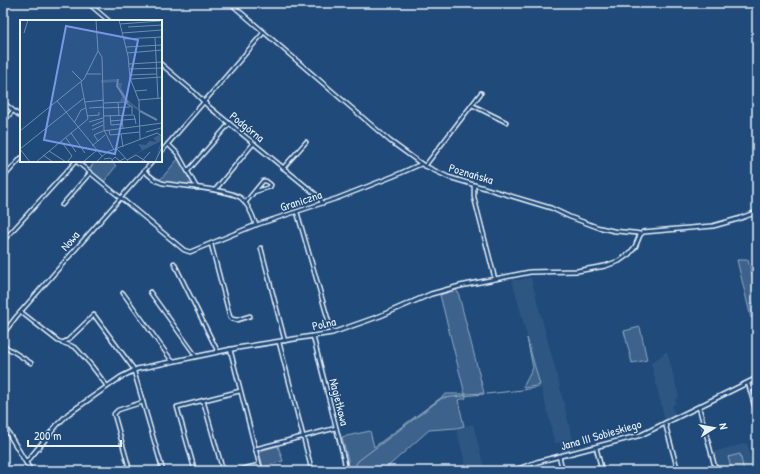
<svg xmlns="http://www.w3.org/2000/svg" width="760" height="474" font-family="'Patrick Hand',sans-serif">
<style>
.built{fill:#2e5683}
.green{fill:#3c628c;stroke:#92aac2}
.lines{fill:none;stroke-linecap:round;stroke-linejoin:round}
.stream{stroke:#9ab0c7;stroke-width:1}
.minor-casing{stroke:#e8f1f8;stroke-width:5.5}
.tertiary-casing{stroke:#e8f1f8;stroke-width:6}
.minor{stroke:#1f4a7a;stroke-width:2.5}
.tertiary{stroke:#1f4a7a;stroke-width:3}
.labels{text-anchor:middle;stroke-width:3;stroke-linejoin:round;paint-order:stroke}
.street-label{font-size:12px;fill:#e8f1f8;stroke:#1f4a7a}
.inset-river{fill:none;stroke:#6685a7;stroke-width:2}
.inset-road{fill:none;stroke:#6f8dac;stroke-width:1}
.view{fill:#7897e6;fill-opacity:0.15;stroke:#7897e6;stroke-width:2}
.inset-edge{fill:none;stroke:#e8f1f8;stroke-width:2}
</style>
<rect width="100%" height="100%" fill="#1f4a7a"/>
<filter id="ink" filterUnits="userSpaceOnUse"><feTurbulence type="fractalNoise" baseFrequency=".025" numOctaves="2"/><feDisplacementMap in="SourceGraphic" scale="8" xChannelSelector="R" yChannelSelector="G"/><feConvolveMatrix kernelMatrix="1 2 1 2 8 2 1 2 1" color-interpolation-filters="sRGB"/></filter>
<g filter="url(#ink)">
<g class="built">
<path d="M527,278H531L559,383L575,449L562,452L560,442L555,443L552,434L551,429H552L512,280H520Z"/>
<path d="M667,351L679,397L675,399L676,403L672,406L675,415L665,420L651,363Z"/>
<path d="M473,424L485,471H467L456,428Z"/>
<path d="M747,443L754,471H718L713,452Z"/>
</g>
<g class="green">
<path d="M175,154L193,184V186L160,181L148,171L149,170C150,174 156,178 161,179L178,159Z"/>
<path d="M95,161H110L116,166L103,183L89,170Z"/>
<path d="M737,260H748L757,295V302L750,304L753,317L751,318Z"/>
<path d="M456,290L458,292L484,393L465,394L466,398L458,400L464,426L456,428L429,430L383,471H346L348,460L342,437L370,431L374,447L446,394H465L440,295Z"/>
<path d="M640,327L647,360L632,363L624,331Z"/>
<path d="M527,338L540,385L524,388L523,387L533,368Z"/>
<path d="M278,446L283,461L263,467L259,451Z"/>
<path d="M740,454L744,471H732L728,457Z"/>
</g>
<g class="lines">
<g class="stream">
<path d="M523,390L539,387"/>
<path d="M487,394L522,390"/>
<path d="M352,471L358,461L442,398L484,394"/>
</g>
<g class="minor-casing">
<g id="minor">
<path d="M88,3L109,21"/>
<path d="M230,3L390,141L423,165L448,177L551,208L570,217L597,227L614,231L636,233L640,234"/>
<path d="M161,64L194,92L208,106L319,197L322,203"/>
<path d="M3,102L21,117"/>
<path d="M472,105L506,122"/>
<path d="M3,122L13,111"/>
<path d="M168,144L178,154L197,188"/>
<path d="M161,152L264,32"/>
<path d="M76,161L184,250L190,252L253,226L338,198L394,176L421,164"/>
<path d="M425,166L481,93"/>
<path d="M283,168L306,142"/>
<path d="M144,171L155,180L162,183C179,186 229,189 241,198C249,205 253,216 256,225"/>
<path d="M188,171L229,124"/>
<path d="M3,178L21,158"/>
<path d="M474,185V197L495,279"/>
<path d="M215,190L253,144"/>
<path d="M245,203L263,181H266L271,185L270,187L254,192"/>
<path d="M62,205L90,173"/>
<path d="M297,212L332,333"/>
<path d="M3,241L76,161"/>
<path d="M211,244L230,317L232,319L237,320L250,316"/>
<path d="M261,248L285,341"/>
<path d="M174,263L218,352"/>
<path d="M150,292L196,356"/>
<path d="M123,293L172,361"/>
<path d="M21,312L58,341L72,346L77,349L91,365L107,386"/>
<path d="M3,334L16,317L153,161"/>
<path d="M313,336L344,459L345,465L343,471"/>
<path d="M279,342L312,471"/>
<path d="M62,343L68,340L94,315L133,368L163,471"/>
<path d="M3,345L31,363"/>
<path d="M230,349L261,471"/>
<path d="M748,383L757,415"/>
<path d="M203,400L223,471"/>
<path d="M699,407L716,471"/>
<path d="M665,423L678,471"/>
<path d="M596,447L602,471"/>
<path d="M255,449L336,428"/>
<path d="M559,456L563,471"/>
<path d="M524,467L525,471"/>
<path d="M130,471L114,414L118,410L143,402"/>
<path d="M195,471L177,407L240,391"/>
<path d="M234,471L259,465"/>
</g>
</g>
<g class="tertiary-casing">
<g id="tertiary">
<path d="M3,424L31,471"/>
<path d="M26,462L30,458L57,425L68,414L121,377L137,369L237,348L332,333L380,316L431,294L460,286L530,272L577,271L605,266L619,261L629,254L635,247L640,235L643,232L713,226L738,219L757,212"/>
<path d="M513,471L537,462L641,435L757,378"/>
</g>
</g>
<use href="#minor" class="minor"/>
<use href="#tertiary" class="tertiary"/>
</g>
</g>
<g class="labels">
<g class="street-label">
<text transform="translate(247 127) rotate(39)" y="4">Podgórna</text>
<text transform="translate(471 174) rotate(17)" y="4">Poznańska</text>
<text transform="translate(301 201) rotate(-18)" y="4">Graniczna</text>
<text transform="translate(70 241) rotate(-49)" y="4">Nowa</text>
<text transform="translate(324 324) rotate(-13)" y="4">Polna</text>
<text transform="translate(339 402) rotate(76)" y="4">Nagietkowa</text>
<text transform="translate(601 435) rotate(-16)" y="4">Jana III Sobieskiego</text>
</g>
</g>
<g transform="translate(20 20)">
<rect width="142" height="142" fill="#1f4a7a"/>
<path d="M97,59L98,63H102L101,68L109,81L118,88V80L120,97L119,91L105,82L100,81L102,77L97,62L81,63V60ZM139,115L142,116V123L136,138L141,121L106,139L122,130L118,124L126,125L129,121L137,122L133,118Z" fill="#3c628c"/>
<path class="inset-river" d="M98,59L97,66L108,83M120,91L137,100"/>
<path class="inset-road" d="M99,0L108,36L110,58L119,81L120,120M100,4L140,1M108,7L142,5M4,13L8,0M102,13L142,10M135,17L138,79M103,19L142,17M106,27L142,25M78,31L82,37L84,110L94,130M107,33L142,30M109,44L142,42M109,49L142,48M52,51L62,61M66,54H81M110,55L136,54M111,59L142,57M115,71L127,70M118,80L142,78M37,81L82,136M65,82L84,80M98,82L99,95M84,83L104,82L112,87V94M69,88L84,87M84,88L110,87M90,95L91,105L103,104M102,95L103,109M67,96L79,95V92M83,96L114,95L116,104M90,101L116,99M69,102L83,98M54,103L61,90L66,88M72,106L83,101M72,110L83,105M89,110L90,115L120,112M0,111L64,59L78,31L76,0M126,112L141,108M51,113L65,133M101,114L103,127M46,118L56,132M41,121L52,136L47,142M78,121L74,115L83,111L142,103M72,126L85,115M0,129L64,78M0,129L10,142M97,129L109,142M29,131L46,142M23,135L33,142M84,139L90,138L93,140L90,142M93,139L95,137L100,141L105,138M107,140L116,135L127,142M16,142L68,99L61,62M63,142L76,131M76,142L87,132L137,113L142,116M121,142L130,132M135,142L142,127"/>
<path class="view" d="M46,6L118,20L95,134L24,120Z"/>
<rect width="142" height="142" class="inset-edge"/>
</g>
<rect width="760" height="474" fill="none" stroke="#1f4a7a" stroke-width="16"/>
<rect x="8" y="8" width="744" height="458" fill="none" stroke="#e8f1f8" stroke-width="1.5" filter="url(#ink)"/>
<g transform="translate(714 428) rotate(79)" stroke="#1f4a7a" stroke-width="3" paint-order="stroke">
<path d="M0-3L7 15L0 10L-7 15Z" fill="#e8f1f8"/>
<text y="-6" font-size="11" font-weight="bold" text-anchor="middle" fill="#e8f1f8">N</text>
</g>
<path d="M28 440v6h93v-6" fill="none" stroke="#e8f1f8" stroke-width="2"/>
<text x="34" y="440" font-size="12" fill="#e8f1f8" stroke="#1f4a7a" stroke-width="3" paint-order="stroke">200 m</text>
</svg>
